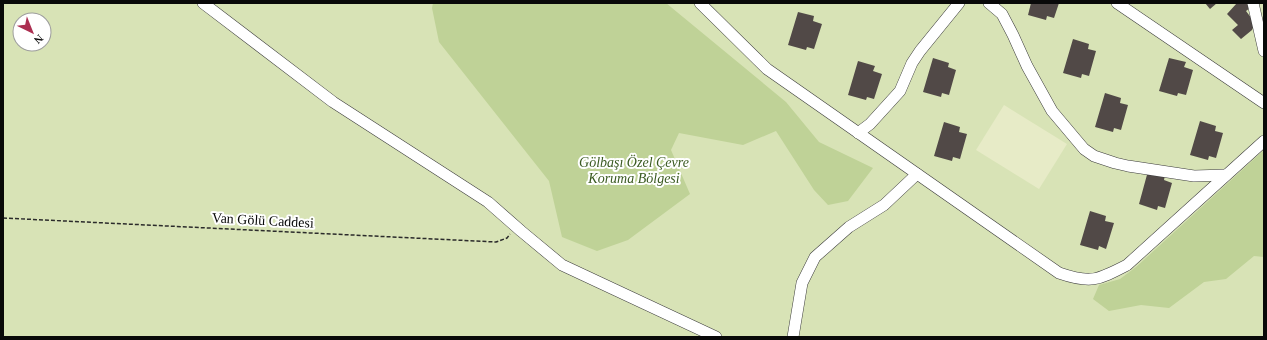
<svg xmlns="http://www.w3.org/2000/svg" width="1267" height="340" font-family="'Times New Roman',serif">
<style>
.green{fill:#d8e3b6;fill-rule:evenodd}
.forest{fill:#bfd297}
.pitch{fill:#e7ebc7}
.building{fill:#514947}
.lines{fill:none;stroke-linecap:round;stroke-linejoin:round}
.minor-casing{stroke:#3c3c3c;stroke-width:12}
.path{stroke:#2b2b2b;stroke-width:1.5;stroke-dasharray:4 2;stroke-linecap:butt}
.minor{stroke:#fff;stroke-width:11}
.labels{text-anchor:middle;stroke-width:4;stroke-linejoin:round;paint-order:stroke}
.park-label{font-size:14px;font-style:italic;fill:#3a5a21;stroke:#fff}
.street-label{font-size:14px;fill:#090909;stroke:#fff}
</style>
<rect width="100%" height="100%" fill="#fdf4e8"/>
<path class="green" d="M3,3H1264V337H3ZM20,20H44V44H20Z"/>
<g class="forest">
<path d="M433,3H666L786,102L819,142L873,168L848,201L828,205L814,190L776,131L743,145L679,133L671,150L690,194L628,240L597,251L562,237L549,181L439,42L432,8Z"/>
<path d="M1264,150V257L1254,256L1226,279L1204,282L1169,308L1141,305L1109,311L1093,299L1099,285L1120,279L1136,267Z"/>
</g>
<path class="pitch" d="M1004,105L1067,144L1039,189L976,150Z"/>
<g class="building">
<path d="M1031,3H1059L1054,18L1047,16L1046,20L1028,15Z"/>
<path d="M1205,3H1217L1210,9Z"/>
<path d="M1237,3H1246L1250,8L1246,11L1255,23L1252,30L1241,39L1232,30L1238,25L1227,14Z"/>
<path d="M798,12L814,16L813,21L822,24L814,49L807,47L806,50L788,45Z"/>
<path d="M1073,39L1089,44L1088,49L1096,51L1089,76L1082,74L1081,78L1063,73Z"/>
<path d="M933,58L949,63L948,67L956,70L949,95L942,93L941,97L923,92Z"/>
<path d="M1169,58L1186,62L1184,67L1193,70L1186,95L1178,93L1177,96L1159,91Z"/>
<path d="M858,61L875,66L873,71L882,74L874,99L867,97L866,100L848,95Z"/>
<path d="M1105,93L1121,98L1120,103L1128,105L1121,130L1114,128L1113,132L1095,127Z"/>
<path d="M1200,121L1216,126L1215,131L1223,133L1216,158L1209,156L1208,160L1190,155Z"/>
<path d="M944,122L960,127L959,132L967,134L960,159L953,157L952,161L934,156Z"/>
<path d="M1148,171L1165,175L1164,180L1172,183L1165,208L1158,206L1157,210L1139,204Z"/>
<path d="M1090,211L1106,216L1105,221L1114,223L1106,249L1099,246L1098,250L1080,245Z"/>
</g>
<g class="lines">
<g class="minor-casing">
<g id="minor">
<path d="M203,3L333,102L488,202L521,231L562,265L716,337"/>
<path d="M700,3L767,69L1059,273C1091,284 1098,280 1127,265L1264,141"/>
<path d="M989,3L1002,14L1013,35L1027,66L1052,111L1084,149L1094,156L1115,163L1128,166L1194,176L1226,175"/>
<path d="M1117,3L1264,103"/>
<path d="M1253,3L1264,51"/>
<path d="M858,133L870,124L900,91L912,63L920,51L959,3"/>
<path d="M793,337L802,283L815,257L849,227L884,205L917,174"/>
</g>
</g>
<path class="path" d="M3,218L496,242L507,238L510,234"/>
<use href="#minor" class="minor"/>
</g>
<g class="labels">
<g class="park-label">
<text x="634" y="167">Gölbaşı Özel Çevre<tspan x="634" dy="16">Koruma Bölgesi</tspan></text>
</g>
<g class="street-label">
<text transform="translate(263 220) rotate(3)" y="5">Van Gölü Caddesi</text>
</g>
</g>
<rect width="1267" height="340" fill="none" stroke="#090909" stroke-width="8"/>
<g transform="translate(32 32) rotate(137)"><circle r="19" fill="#ffffff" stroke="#9d9d9d"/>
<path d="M0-3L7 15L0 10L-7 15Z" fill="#ac2f51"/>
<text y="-6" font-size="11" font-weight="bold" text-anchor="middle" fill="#090909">N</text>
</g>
</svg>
